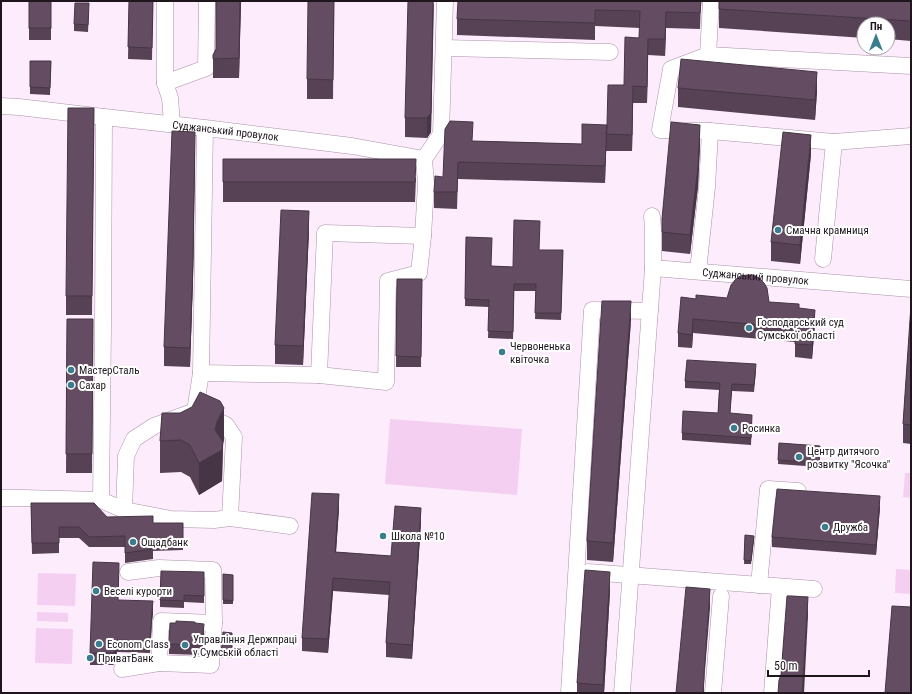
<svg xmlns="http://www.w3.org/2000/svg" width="912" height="694" font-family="'Roboto Condensed',sans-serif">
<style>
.green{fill:#f4cff1}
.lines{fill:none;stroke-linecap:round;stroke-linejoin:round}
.minor-casing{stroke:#aa91a7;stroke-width:17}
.minor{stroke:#fff;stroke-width:16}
.wall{fill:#564254}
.shaded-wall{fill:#463645}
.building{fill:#644d62;stroke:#463645}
.poi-dot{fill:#3b7d8f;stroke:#fff;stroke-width:1.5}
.labels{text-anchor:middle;stroke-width:4;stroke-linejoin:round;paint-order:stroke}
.street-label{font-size:11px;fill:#1e151d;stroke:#fff}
.poi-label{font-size:11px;fill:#1e151d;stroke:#fff;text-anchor:start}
</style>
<rect width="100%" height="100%" fill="#fdedfc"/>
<g class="green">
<path d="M390,419L522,429L517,495L385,484Z"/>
<path d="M905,473H911V498L903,497Z"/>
<path d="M896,569L911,570V594L895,593Z"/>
<path d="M38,573L76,574L75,606L37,605Z"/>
<path d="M37,612L68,613V622L37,621Z"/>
<path d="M36,628L73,629L72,664L35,663Z"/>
</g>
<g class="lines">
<g class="minor-casing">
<g id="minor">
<path d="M165,1V83L170,98L172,124"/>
<path d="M711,1L708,55L671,69L660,130L710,131L834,142L911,136"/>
<path d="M444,48L610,52"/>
<path d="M708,55L911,66"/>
<path d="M165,83L206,68L207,1"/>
<path id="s1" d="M1,106L19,107L104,117L205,128L352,146L424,159L426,184L423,236L325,233L319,375L201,373L205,128"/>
<path d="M424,159L441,134L445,1"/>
<path id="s2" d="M652,216L653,229V268L911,289"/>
<path d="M823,259L834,142"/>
<path d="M698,271L707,187L710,131"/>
<path d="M319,375L386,382L388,281L419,273L423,236"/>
<path d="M205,415L226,425L234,437L230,518"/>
<path d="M1,498H23L101,500L124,510L171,519L214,520L230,518L290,526"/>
<path d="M101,500L103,328L104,117"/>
<path d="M124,510L126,456L134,439L154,426L195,411L201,373"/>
<path d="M588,572L814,589"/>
<path d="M759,585L768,489L798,491"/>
<path d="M159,663L211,665L214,623"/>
<path d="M122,669L159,663L161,621L214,623L213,570L159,568L128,572"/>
<path d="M569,693L592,310L650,311"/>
<path d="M622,693L653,268"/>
<path d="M713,693L721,596"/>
<path d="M772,693L780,587"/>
</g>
</g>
<use href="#minor" class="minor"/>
</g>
<g class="wall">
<rect x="29" y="1" width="22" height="39"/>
<path d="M129,1H153L152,60L128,59Z"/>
<path d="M216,1H241L239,78H213V55L216,49Z"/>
<path d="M334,1L333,99H307V79Z"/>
<path d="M434,1L431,132L427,138L405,137V118Z"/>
<path d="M701,1L700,29L666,28L665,56L648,55L647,103H633L632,151H606V150L605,183L458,179L457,209L434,208V192L443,177L472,141L582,144L607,125L624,85L639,38L640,28L595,26V40L457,35V19Z"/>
<path d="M911,1V41L888,39V24H864V38L719,28V9Z"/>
<path d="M89,10L88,32L74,31V24Z"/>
<path d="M51,61L50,95L30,94V87Z"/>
<path d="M678,88L817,91L815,120L678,107Z"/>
<path d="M94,108L92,315H66V296Z"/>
<path d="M700,144L698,186L690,254L662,251V219Z"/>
<path d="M195,151L193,279L190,367L164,366V347Z"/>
<path d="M811,154L800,264L771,261V242Z"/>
<path d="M223,159L416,178L415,202H223Z"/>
<path d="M309,230L303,365L275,364V345Z"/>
<path d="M466,237L492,266L513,267L539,250H563L561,320L535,319L536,291H514L513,339L488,338L489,307L465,306Z"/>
<path d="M397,279H422L421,367H396Z"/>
<path d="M727,298L769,302L799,308L815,323L812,359L795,357V342L693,333L692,348L678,347V333L696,299Z"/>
<path d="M911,305V444L903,443V424Z"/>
<path d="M67,319H93L92,473H66Z"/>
<path d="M631,320L613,562L587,560V541Z"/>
<path d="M756,371L754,392L732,391L730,413L752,422L751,445L682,440V433L718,413L719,390L685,388V381Z"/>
<path d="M162,413L224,440L223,443L222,481L199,495L190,477L181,472L160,473V441Z"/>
<path d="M779,443L820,446L819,467L778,464Z"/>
<path d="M31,503L107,517L153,523H183V550L153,551V559L125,563V547H89L79,538H59V553L32,554Z"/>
<path d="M880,507L876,555L772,547V537Z"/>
<path d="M339,508L336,552L391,556L421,521L412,659L386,657V643L389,595L333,591L328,653L302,651V638Z"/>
<path d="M745,535L754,539L751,564H744Z"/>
<path d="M204,572V603L184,602V608L160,607V600Z"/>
<path d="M223,574L233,575V604H223Z"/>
<path d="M119,575L118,600L153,613L152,621L150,653L117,652L116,661L113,665H90V653Z"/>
<path d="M610,591L604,693H577V683Z"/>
<path d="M195,623L204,634L202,655L169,654V644Z"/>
<path d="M232,633V658H221V655Z"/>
</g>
<g class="shaded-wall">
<path d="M240,1H241L239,78V58Z"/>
<path d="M433,1L431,132L427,138V118Z"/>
<path d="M666,12V28L665,56V39Z"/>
<path d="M648,39V55L647,103V87Z"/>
<path d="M817,72V91L815,120V100Z"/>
<path d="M633,86V103L632,151V135Z"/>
<path d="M607,125L606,150L605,183V166Z"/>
<path d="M700,125V144L698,186L690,254V235Z"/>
<path d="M195,132L193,279L190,367V348Z"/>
<path d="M811,135V154L800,264V245Z"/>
<path d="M309,211V230L303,365V346Z"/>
<path d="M631,301V320L613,562V543Z"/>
<path d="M815,310V323L812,359V345Z"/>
<path d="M693,319V333L692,348V335Z"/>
<path d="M224,408V440L223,443L222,481L199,495V463L215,430L217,421Z"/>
<path d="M339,494V508L335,566V552Z"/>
<path d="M880,496V507L876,555V545Z"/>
<path d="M421,508V521L412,659V645Z"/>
<path d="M610,572V591L604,693H603Z"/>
<path d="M333,578V591L328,653V639Z"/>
<path d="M710,589V608L704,682V693H703L704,673Z"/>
<path d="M808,597V616L804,693H802Z"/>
<path d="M153,601V613L152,621L150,653L152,609Z"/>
<path d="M204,624V634L202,655V645Z"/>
<path d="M117,640L116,661L113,665V653Z"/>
</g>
<g class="building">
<rect x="29" y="1" width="22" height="27"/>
<path d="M129,1H153L152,48L128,47Z"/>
<path d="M216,1H240L239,58L213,59V55L216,49Z"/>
<path d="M308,1H334L333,80L307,79Z"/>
<path d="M408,1H433L431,113L427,118H405Z"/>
<path d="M458,1H701L700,13L666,12L665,39H648L647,87L633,86L632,135L606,134L607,125L605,166L458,162L457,192H434L435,176L443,177L445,129L450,121L473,122L472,141L582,144V124L607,125L608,85H624L625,37L639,38L640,11L595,10V23L457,19Z"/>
<path d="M719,1H911V21L719,9Z"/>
<path d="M75,3H89L88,25L74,24Z"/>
<path d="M681,59L817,72L815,100L678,88Z"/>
<path d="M30,61H51L50,88L30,87Z"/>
<path d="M68,108H94L92,296H66Z"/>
<path d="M671,122L700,125L698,167L690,235L662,232V219Z"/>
<path d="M172,131L195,132L193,260L190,348L164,347Z"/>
<path d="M783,132L811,135L800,245L771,242Z"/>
<path d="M223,159H416L415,182H223Z"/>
<path d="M281,210L309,211L303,346L275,345Z"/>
<path d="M514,220L540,221L539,250H563L561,313H535L536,284H514L513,332L488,331L489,300L465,299L466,237L492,238L491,266L513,267Z"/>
<path d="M747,275H753L759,278L764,283L767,288L769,302L799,304V308L815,310L812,345L795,344L796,328L693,319L692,335L678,333L681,297L696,299V295L727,298L731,285L735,280L740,276Z"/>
<path d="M397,279H422L421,357L396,356Z"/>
<path d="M602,301H631L613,543L587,541Z"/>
<path d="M911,305V425L903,424Z"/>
<path d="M67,319H93L92,454H66Z"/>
<path d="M687,360L756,364L754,385L732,384L730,413L752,415L751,438L682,433L683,411L718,413L720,383L685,381Z"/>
<path d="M200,392L220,401L224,408L217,421L215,430L223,442L222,450L199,463L190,445L181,440L160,441L162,413H180L192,407Z"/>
<path d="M779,443L820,446L819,463L778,460Z"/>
<path d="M777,489L880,496L876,545L772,537Z"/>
<path d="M312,493L339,494L335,552L391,556L395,506L421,508L412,645L386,643L390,582L333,578L328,639L302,638Z"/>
<path d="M31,503H94L107,517L153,516V523H183V540L153,541V549L125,553V536L89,537L79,527H59V543H32Z"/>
<path d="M745,535L754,536L751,561L744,560Z"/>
<path d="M93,562L119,563L118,600L153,601L152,609L150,641L117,640L116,650L113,653H90Z"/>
<path d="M585,570L610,572L603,685L577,683Z"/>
<path d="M161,571L204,572V596L184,595V601L160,600Z"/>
<path d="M223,574L233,575V601L223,600Z"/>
<path d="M686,587L710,589L704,673V678L703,693H676Z"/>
<path d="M787,596L808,597L802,693H778L779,680L781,675Z"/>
<path d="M892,606L911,607V693H885Z"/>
<path d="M176,621L195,622V623L204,624L202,645L169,644L170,623H176Z"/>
<path d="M223,632L232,633V655H221Z"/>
</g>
<g class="poi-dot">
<circle cx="778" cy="230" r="4"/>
<circle cx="749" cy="328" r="4"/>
<circle cx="502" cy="352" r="4"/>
<circle cx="71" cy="370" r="4"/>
<circle cx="71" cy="385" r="4"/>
<circle cx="734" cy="428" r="4"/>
<circle cx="799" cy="457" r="4"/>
<circle cx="825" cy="527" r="4"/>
<circle cx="383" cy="536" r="4"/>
<circle cx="133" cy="542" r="4"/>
<circle cx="96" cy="591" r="4"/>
<circle cx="99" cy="644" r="4"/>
<circle cx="185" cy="645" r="4"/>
<circle cx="90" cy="658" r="4"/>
</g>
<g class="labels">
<g class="street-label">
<text dy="4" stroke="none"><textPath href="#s1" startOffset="226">Суджанський провулок</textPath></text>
<text dy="4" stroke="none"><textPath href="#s2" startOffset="155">Суджанський провулок</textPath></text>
</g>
<g class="poi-label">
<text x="786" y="234">Смачна крамниця</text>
<text x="757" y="326">Господарський суд<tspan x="757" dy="13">Сумської області</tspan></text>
<text x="510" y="350">Червоненька<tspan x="510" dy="13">квіточка</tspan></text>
<text x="79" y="374">МастерСталь</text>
<text x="79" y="389">Сахар</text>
<text x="742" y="432">Росинка</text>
<text x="807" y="455">Центр дитячого<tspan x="807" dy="13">розвитку "Ясочка"</tspan></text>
<text x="833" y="531">Дружба</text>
<text x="391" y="540">Школа №10</text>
<text x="141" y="546">Ощадбанк</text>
<text x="104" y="595">Веселі курорти</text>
<text x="193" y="643">Управління Держпраці<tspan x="193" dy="13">у Сумській області</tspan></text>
<text x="107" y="648">Econom Class</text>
<text x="98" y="662">ПриватБанк</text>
</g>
</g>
<rect width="912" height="694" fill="none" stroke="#1e151d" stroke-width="4"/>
<g transform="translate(876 36)"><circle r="19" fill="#ffffff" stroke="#a5a1a5"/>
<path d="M0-3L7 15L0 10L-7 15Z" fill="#3b7d8f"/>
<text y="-6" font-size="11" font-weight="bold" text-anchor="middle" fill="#1e151d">Пн</text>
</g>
<path d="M768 670v6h101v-6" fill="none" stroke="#1e151d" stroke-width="2"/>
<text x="774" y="670" font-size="12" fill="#1e151d" stroke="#ffffff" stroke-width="3" paint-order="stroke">50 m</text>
</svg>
